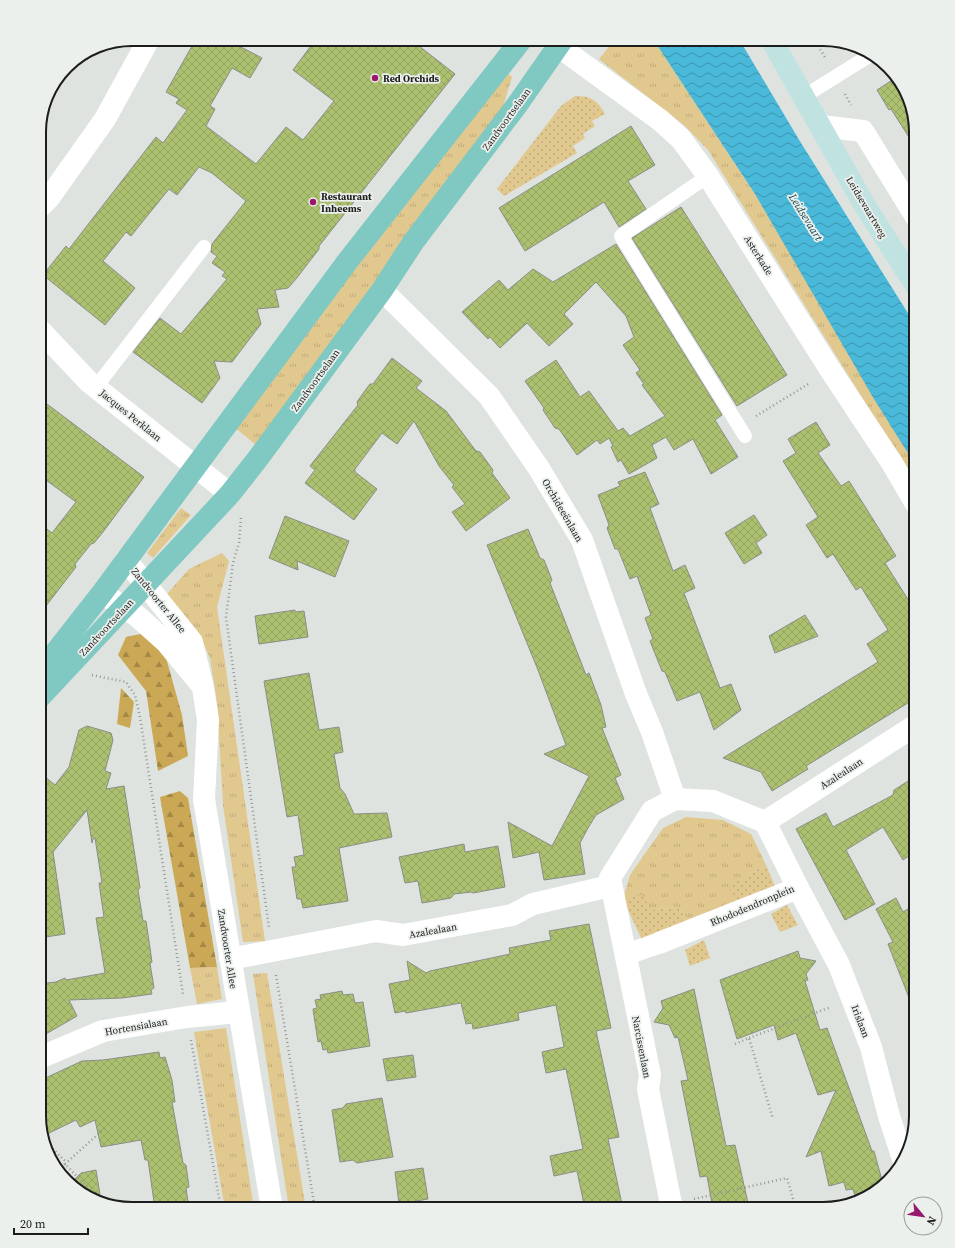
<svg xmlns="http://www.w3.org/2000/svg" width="955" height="1248" font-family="'Source Serif 4',serif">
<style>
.grass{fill:url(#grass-tufts)}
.forest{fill:url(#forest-firs)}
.park{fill:url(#park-dots)}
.water{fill:url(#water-waves)}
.building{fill:url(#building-cross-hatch);stroke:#8b8d88}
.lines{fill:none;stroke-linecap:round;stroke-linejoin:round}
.path{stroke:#949895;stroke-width:2.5;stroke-dasharray:1 3;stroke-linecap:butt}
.service{stroke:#fff;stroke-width:14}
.pedestrian{stroke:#fff;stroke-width:21}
.minor{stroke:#fff;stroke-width:22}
.secondary{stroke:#c0e3e1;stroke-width:22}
.primary{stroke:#80c8c2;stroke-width:22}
.poi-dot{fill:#9a186c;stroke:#ebf0ec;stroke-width:1.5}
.labels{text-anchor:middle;stroke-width:3.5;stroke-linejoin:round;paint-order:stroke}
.poi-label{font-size:10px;font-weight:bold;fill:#1c1d1c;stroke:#ebf0ec;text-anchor:start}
.street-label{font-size:10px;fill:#1c1d1c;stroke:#ebf0ec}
.water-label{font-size:11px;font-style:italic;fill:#154553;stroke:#ebf0ec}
.rim{fill:none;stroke:#1c1d1c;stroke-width:2}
</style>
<defs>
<pattern id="grass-tufts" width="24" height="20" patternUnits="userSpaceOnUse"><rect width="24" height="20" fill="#e1c88e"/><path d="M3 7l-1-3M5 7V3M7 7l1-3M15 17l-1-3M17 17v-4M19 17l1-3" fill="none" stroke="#c0ab7a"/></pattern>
<pattern id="forest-firs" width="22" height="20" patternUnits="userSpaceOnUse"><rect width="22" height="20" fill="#caa855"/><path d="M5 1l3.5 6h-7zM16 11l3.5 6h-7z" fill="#a38846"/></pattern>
<pattern id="park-dots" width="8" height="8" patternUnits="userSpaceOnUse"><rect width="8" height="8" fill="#e1c88e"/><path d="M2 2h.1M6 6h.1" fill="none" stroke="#c0ab7a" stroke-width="1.8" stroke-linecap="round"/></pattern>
<pattern id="water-waves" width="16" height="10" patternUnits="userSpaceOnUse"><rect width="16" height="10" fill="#49b8d9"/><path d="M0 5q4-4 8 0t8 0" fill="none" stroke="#3c95af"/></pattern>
<pattern id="building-cross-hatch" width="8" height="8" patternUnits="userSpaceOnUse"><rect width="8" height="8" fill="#acc16f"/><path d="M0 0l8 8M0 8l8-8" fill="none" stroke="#93a560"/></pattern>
</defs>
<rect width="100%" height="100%" fill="#dee3df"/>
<g class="grass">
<path d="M615,39H653L755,194L916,460V484L708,150L685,126L599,59Z"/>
<path d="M507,73L512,77L502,110L368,302L256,445L233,426Z"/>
<path d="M181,508L191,515L153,558L147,553Z"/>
<path d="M222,553L229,561L217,607L265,941L243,942L223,805L217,703L210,658L199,634L167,594L189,569Z"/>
<path d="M686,817L723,820L751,834L766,865L745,876L754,895L696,916L699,923L686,925L681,907L653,910L623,899L630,875L663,828Z"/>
<path d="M217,967L222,999L197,1004L190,968Z"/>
<path d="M267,973L306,1209H289L253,974Z"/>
<path d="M226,1028L254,1209H225L194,1032Z"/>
</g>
<g class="forest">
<path d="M145,633L165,654L182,715L188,756L158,771L146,691L118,655L126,637Z"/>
<path d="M121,688L134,702L130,728L117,724Z"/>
<path d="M180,791L188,798L217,967L190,968L160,797Z"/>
</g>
<g class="park">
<path d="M575,96C590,96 598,100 605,114L592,121L595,126L583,134L585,138L573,146L577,153L504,196L497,189L561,106Z"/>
<path d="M766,865L777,891L699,923L696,916L735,900L728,886L745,878V876Z"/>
<path d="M641,895L653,910L681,907L686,925L642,940L623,899Z"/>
<path d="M787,905L798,925L780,932L771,914Z"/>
<path d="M704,940L710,958L690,966L685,950Z"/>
</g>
<path class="water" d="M653,39H739L801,143L916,326V466L874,399L755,194Z"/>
<g class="building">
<path d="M196,39H243L239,46L262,58L250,78L232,68L210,106L215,109L206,126L256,164L286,127L303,140L334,101L293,70L316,39H410L455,74L319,246V249L296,279L288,288L275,290L279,307L257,309L261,324L232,362L214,361L220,378L202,403L133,352L160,318L181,334L227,279L222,276L225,272L212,263L217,256L211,252L212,244L246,201L212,173L199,167L177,195L169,189L131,236L126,232L103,261L135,288L105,325L43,275L66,246L69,249L156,137L163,143L187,110L176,103L179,99L166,92Z"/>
<path d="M897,77L900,81L916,132V141L912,142L891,109L889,110L877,90Z"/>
<path d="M631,126L655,165L628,181L646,209L619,227L604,202L525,251L499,208Z"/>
<path d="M681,207L787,375L737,406L632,238Z"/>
<path d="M616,244L722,415L715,420L738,457L711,474L693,439L674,450L666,437L652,445L657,458L629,474L621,460L618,462L611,447L613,446L609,438L600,444L597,440L577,455L559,429L555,428L543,410L544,408L525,381L556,360L580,397L589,391L618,431L623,428L630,436L665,416L642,385L644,384L636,373L640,370L623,345L634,337L626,316L596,282L564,314L573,324L549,346L527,323L500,348L490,337L488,339L462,312L499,280L508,290L533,269L553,282Z"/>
<path d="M392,358L422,381L416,388L446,411L476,451L480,452L493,470L492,473L510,498L466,531L452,512L465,504L452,487L454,485L439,466L414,421L397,444L382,433L355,469V472L377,489L354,520L305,483L315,470L310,466L358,405L357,402L364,392L370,384H373Z"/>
<path d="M39,398L144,477L103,532L94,543L91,544L75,564L76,567L39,615V523L52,533L76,502L39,475Z"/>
<path d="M816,422L830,445L818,453L841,486L849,481L896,556L885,563L909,601L916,596V698L806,766L808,769L772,791L761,772L723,758L878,662L867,644L888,630L861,587L856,590L833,554L827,558L806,525L818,517L783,461L796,453L788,439Z"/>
<path d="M645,472L659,504L650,508L673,571L685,565L695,588L684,593L720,688L731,684L741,710L714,730L700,692L677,701L665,672L662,671L650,641L653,639L645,618L651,615L637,576L630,579L618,549H615L607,528L609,525L598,495L620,486L618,482Z"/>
<path d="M754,515L767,535L756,543L762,553L744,564L725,533Z"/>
<path d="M285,516L349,541L335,577L297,561L298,570L269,558Z"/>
<path d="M528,529L540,558L544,560L552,580L550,583L586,675L589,673L601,705L606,727L602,728L621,775L615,778L624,799L596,815L588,828L580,843L585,874L544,880L539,852L513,858L508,822L552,846L589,776L544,754L566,745L538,670L487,545Z"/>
<path d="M295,610V612L304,611L308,637L259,644L255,616Z"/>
<path d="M805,615L818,636L775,653L769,636Z"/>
<path d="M309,673L319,730L339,727L343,752L334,754L340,788L345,794L354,814L387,813L392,837L339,848L348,901L303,908L301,899H297L292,867H296L294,857L304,855L298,815L287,817L264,681Z"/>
<path d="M87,726L111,733L113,740L105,771L111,773L106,789L124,786L140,888L138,890L143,921H146L152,962L150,963L154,988L151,990L152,994L122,998L69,1000L77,1016L39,1038V984L56,982L65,978L66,980L105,973L96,918L104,917L99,883H102L95,838L93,839L92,843L87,810L53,852L65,934L39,938V772L55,785L69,767L79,730Z"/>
<path d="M916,776V851L903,860L883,827L846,850L875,904L845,920L796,829L826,813L833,827L893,795L894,790Z"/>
<path d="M464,844L465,852L498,846L505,887L473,893L471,892L454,894L451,898L422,903L418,881L405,883L399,857Z"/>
<path d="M896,898L903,912L916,904V1012L915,1013L888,944L893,942L876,909Z"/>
<path d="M589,924L611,1028L596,1031L619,1137L608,1139L623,1209H585L577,1171L554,1176L550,1156L583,1149L566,1069L546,1073L542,1052L564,1047L556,1005L518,1013L519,1020L473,1029L472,1023L466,1024L461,1003L406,1013L405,1011L395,1013L389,984L410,980L407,961L426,973L430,971L510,954L509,948L551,940L549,931Z"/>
<path d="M798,951L800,958L816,961L806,974L808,980L805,981L820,1030L827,1028L872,1151H874L883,1184L874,1193L856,1199L853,1189L846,1190L844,1182L829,1186L821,1151L806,1157L836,1090L818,1095L796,1033L778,1040L774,1025L737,1039L720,980Z"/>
<path d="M694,989L726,1146L735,1145L748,1203L744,1204L745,1209H713L707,1176L700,1177L681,1081L688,1080L678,1037L675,1038L669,1025L654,1022L663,1008L661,1001Z"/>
<path d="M342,991L343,995L353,994L355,1003L363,1002L370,1046L328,1053L327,1049L323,1050L321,1041L318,1042L313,1009L317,1008L315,1000L321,999L320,995Z"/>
<path d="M159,1052L160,1058L165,1057L172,1080L175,1102H172L183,1163L186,1165L189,1187L186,1188L189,1209H155L148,1160H145L141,1140L101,1147L95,1120L80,1127L76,1120L45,1135L39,1116V1081L82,1061L103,1060Z"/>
<path d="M413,1055L416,1077L387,1081L383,1059Z"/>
<path d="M382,1098L393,1157L357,1163L353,1160L340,1162L332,1110L343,1108L346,1104Z"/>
<path d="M423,1168L428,1199L399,1204L395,1172Z"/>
<path d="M96,1170L101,1201L86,1197L71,1183L81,1173Z"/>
</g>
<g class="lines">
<g class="path">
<path d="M814,39L826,59"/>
<path d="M845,94L851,105"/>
<path d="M756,416L810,383"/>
<path d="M241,518L239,543L233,563L226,617L269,928"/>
<path d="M92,675L126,682L135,695L140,717L183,994"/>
<path d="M39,728L45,721"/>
<path d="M276,975L315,1209"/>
<path d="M749,1038L831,1007"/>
<path d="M191,1040L221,1209"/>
<path d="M735,1044L749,1038L773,1119"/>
<path d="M47,1143L66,1162"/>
<path d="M65,1164L106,1127"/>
<path d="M58,1170L65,1164L87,1187"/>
<path d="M694,1199L787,1178L796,1209"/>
</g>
<g class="service">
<path d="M803,97L872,54"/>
<path d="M708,176L621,236L745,436"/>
<path d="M96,387L204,247"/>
</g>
<path class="pedestrian" d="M625,955L659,943"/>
<g class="minor">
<path d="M558,46L660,120L681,139L708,176L831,371L892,463L916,504"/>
<path d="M821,126L863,131L916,217"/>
<path d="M39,208L49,198L105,119L149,39"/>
<path d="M382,290L489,396L538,467L582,540L636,694L652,732L675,799"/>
<path d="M39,329L89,382L230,494"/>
<path d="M126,560L192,642L203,688L208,720L204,799L272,1209"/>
<path d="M102,593L137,616L166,642L199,682"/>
<path d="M765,822L916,725"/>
<path d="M798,888L839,965L871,1047L889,1116L904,1162"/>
<path d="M659,943L798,888L765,822L713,801L675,799L652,811L610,878L650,1075L648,1089L672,1209"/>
<path d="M230,959L376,931L403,935L512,915L533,904L610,886"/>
<path d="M39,1058L103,1031L187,1017L238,1012"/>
</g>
<path class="secondary" d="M771,39L865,206L916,286"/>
<g class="primary">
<path d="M39,679L55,653L102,593L347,262L522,39"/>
<path d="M39,698L230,494L259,457L382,290L414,241L517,105L563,39"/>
</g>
</g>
<g class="poi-dot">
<circle cx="375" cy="78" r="4"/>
<circle cx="313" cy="202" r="4"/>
</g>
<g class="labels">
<g class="poi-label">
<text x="383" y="82">Red Orchids</text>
<text x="321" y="200">Restaurant<tspan x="321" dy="12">Inheems</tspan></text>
</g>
<g class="street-label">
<text transform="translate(506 119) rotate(-54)" y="4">Zandvoortselaan</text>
<text transform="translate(867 207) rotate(59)" y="4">Leidsevaartweg</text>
<text transform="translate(759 255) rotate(58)" y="4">Asterkade</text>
<text transform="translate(315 380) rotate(-54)" y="4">Zandvoortselaan</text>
<text transform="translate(131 415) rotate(39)" y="4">Jacques Perklaan</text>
<text transform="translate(563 510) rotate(60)" y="4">Orchideeënlaan</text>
<text transform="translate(159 600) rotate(51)" y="4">Zandvoorter Allee</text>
<text transform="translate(106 627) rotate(-47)" y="4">Zandvoortselaan</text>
<text transform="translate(841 773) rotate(-33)" y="4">Azalealaan</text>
<text transform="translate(752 905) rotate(-23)" y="4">Rhododendronplein</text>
<text transform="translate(433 930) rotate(-10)" y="4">Azalealaan</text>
<text transform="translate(228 949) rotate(81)" y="4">Zandvoorter Allee</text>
<text transform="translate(861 1021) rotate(69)" y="4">Irislaan</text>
<text transform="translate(136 1026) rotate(-10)" y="4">Hortensialaan</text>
<text transform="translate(642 1047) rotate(79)" y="4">Narcissenlaan</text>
</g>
<g class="water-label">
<text transform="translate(806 217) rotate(58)" y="4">Leidsevaart</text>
</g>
</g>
<path d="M0 0H955V1248H0ZM132 46H823A86 86 0 0 1 909 132V1116A86 86 0 0 1 823 1202H132A86 86 0 0 1 46 1116V132A86 86 0 0 1 132 46Z" fill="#ebf0ec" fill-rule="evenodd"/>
<path class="rim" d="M132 46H823A86 86 0 0 1 909 132V1116A86 86 0 0 1 823 1202H132A86 86 0 0 1 46 1116V132A86 86 0 0 1 132 46Z"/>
<g transform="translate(923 1216) rotate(119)"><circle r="19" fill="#ebf0ec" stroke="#989c99"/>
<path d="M0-3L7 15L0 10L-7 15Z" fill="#9a186c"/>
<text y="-6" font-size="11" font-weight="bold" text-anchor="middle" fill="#1c1d1c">N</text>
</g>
<path d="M14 1228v6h74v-6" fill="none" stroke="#1c1d1c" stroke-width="2"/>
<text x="20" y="1228" font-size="12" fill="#1c1d1c" stroke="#ebf0ec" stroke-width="3" paint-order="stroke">20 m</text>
</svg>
